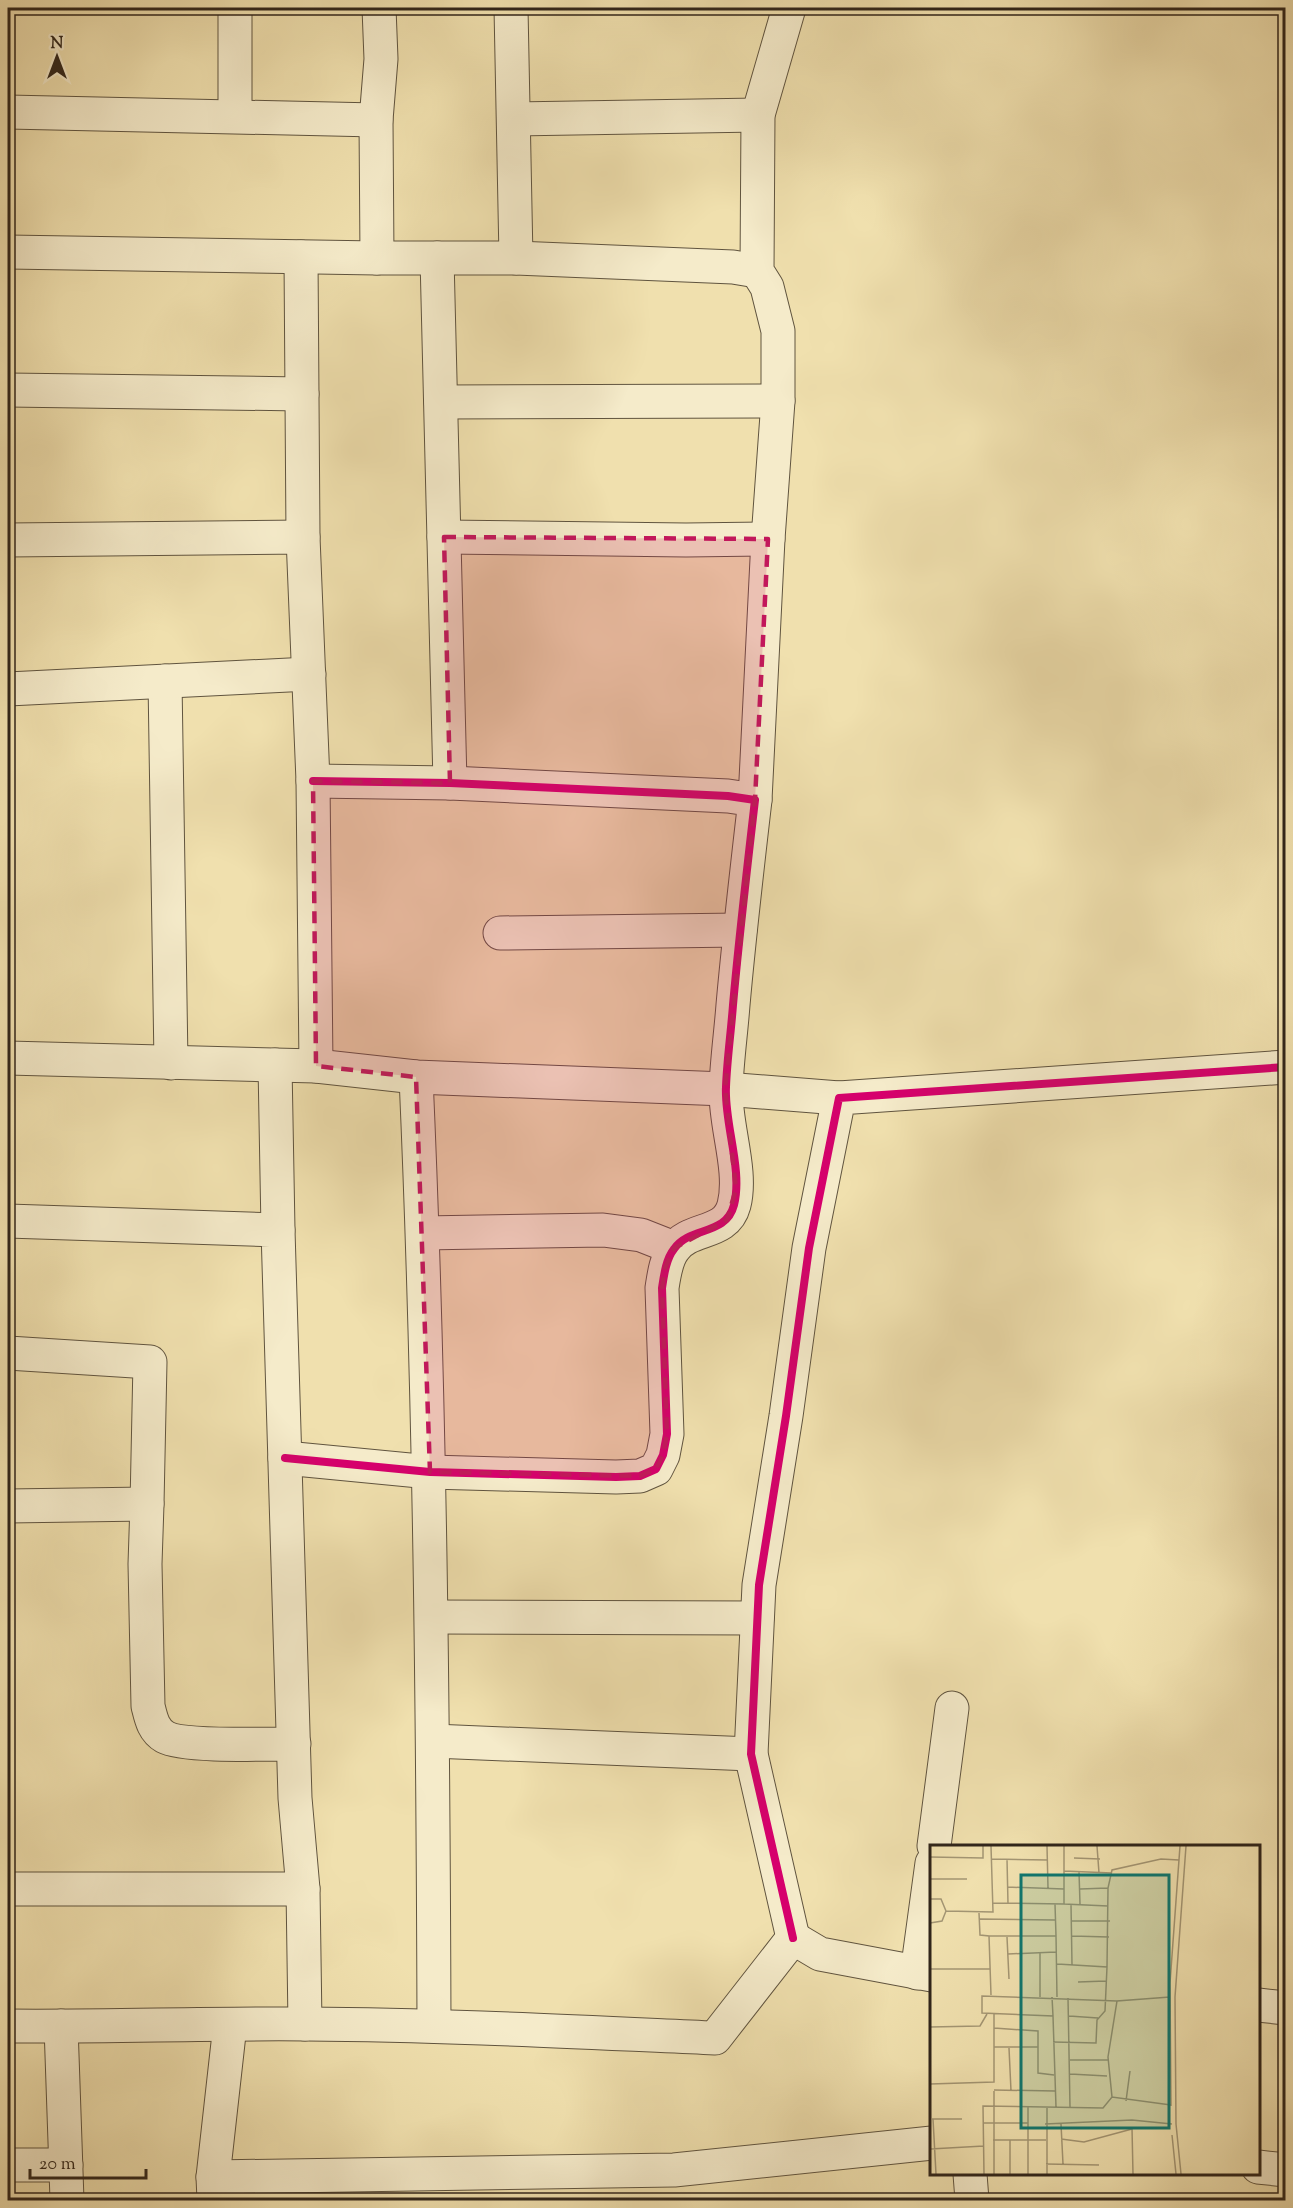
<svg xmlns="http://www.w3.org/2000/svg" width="1293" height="2208" font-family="'Sorts Mill Goudy',serif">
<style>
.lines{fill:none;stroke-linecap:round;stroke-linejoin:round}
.minor-casing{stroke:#60543f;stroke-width:35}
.minor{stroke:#f5ebca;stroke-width:33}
.cycleway-casing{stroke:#f5ebca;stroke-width:11}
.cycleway{stroke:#d6006c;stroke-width:8}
.marked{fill:#c2185b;fill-opacity:0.2;stroke:#c2185b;stroke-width:4.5;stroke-dasharray:12 8;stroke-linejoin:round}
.inset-road{fill:none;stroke:#a39573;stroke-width:1.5}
.view{fill:#0f766e;fill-opacity:0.15;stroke:#0f766e;stroke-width:3}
.inset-edge{fill:none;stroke:#30251a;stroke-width:3}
</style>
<rect width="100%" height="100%" fill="#f0e0ae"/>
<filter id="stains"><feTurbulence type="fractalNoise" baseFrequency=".00333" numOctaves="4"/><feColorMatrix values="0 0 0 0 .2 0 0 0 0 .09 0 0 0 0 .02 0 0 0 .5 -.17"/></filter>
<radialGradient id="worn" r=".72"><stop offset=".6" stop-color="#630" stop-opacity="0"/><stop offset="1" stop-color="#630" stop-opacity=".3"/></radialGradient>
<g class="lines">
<g class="minor-casing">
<g id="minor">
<path d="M235,8V116"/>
<path d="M379,8L381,59L376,120L377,258H516L733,267L757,271"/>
<path d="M511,8L516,258"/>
<path d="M8,112L376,120"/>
<path d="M514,119L758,115"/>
<path d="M8,252L377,258"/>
<path d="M301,257L303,537"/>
<path d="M437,258L450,783"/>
<path d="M8,390L302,394"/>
<path d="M441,402L778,401"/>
<path d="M444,537L686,540L768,539"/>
<path d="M8,540L303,537L313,781L316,1066"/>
<path d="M165,681L171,1063"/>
<path d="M8,689L309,674"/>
<path d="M755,800L768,539L778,401V331L767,287L757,271L758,115L789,8"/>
<path d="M500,933L740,930"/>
<path d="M8,1058L316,1066L416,1077L725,1089L839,1098"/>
<path d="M275,1065L278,1230"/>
<path d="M416,1077C430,1393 433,1709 434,2026"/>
<path d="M8,1221L278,1230L295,1798L303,1889L305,2024"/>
<path d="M423,1233L603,1230L641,1235L674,1248"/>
<path d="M8,1353L150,1362L147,1504L8,1506"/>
<path d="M285,1458L430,1472L616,1477L640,1476L656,1469L663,1455L667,1434L662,1288C664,1275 666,1259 674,1249C690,1226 726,1236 734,1205C743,1170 724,1123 726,1087C727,1060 731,1032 733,1005C739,937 747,869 755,800L728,796L450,783L313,781"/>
<path d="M147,1504L145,1564L148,1706C151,1718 153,1730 165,1737C183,1747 268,1744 294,1744"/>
<path d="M432,1617L757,1618"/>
<path d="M433,1741L751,1754"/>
<path d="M934,1846L952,1708"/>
<path d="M8,1889H303"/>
<path d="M793,1938L751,1754L759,1585L786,1416L809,1248L839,1098L1286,1067"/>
<path d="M917,1973L932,1863"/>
<path d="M1258,2005L1286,2008"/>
<path d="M8,2026C107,2027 207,2023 307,2024C443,2025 579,2032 715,2038L793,1938L820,1954L932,1975"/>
<path d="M61,2026L67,2200"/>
<path d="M8,2165H66"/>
<path d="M1258,2167L1286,2170"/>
<path d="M970,2174L972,2200"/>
<path d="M213,2177L674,2170L932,2143"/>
<path d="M214,2200L213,2177L230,2025"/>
</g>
</g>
<use href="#minor" class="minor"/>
<g class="cycleway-casing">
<g id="cycleway">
<path d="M285,1458L430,1472L616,1477L640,1476L656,1469L663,1455L667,1434L662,1288C664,1275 666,1259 674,1249C690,1226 726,1236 734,1205C743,1170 724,1123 726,1087C727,1060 731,1032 733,1005C739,937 747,869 755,800L728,796L450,783L313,781"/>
<path d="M793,1938L751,1754L759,1585L786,1416L809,1248L839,1098L1286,1067"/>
</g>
</g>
<use href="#cycleway" class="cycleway"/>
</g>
<path class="marked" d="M444,537L768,539L755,800L725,1089L736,1189L727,1220L674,1248L665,1268L662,1288L667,1434L663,1455L656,1469L640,1476L430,1472L416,1077L316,1066L313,781L450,783Z"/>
<g transform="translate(930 1845)">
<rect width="330" height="330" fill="#f0e0ae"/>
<path class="inset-road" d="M117,1L118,43M134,1V59L178,61M167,1L169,28M0,12L53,13V1M144,13L170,14M61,14L118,15M77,14L78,59M134,26L182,28M149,27L150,59M0,34H37M77,42L134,44M150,44L178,43M0,54H11L16,66L63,67L61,1M63,58L134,59M125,59L126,91M141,59L142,120M49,68L50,90L59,91L61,150M50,74L125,75M141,76H180M0,78L12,76L16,66M59,91H126L127,152M142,91L179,92M77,92L79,134M110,108V152M78,109L126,107M177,122L178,43L182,25L231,14L249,15M0,124H60M148,137L176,136M122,152L123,171M138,153L140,262M139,171L168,173M0,182L50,181L57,169M64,183L108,186V202H64M123,197L166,198L167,175L175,166L177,122L127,119M108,202V228L124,230M79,203L81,246M140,215H178M140,229L177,231M0,239L64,237V169M64,245L125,246M182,252L178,212L187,156L240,152M196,256L200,226M241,261L240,138L250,1M98,262V329M126,262L123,171L52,168V151L187,156M2,274H32M3,274L6,329M53,278H98M115,279L202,275L242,279M131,279L133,319M202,283L203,329M242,290L246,329M131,294L154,297L202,284M63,295H116M80,295V329M0,304L54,301M116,319L169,320M54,329L53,261L173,263L182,252L241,260M64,329V246M117,329V262M251,329L246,279L245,152L256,1"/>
<path class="view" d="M91,30H239V283H91Z"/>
<rect width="330" height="330" class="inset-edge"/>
</g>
<rect width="1293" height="2208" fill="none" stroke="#f0e0ae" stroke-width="30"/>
<rect x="9" y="9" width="1275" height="2190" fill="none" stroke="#30251a" stroke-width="3"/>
<rect x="15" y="15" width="1263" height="2178" fill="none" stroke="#30251a" stroke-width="1.5"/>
<g transform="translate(57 57)" stroke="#f5ebca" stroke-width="4.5" paint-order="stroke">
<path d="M0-4.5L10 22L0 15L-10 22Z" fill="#30251a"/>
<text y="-9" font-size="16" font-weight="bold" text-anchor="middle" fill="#30251a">N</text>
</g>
<path d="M30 2169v9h116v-9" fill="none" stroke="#30251a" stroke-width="3"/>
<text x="39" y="2169" font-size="18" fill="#30251a" stroke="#f5ebca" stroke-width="4.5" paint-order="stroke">20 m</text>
<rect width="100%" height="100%" filter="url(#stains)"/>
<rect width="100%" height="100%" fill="url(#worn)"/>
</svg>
